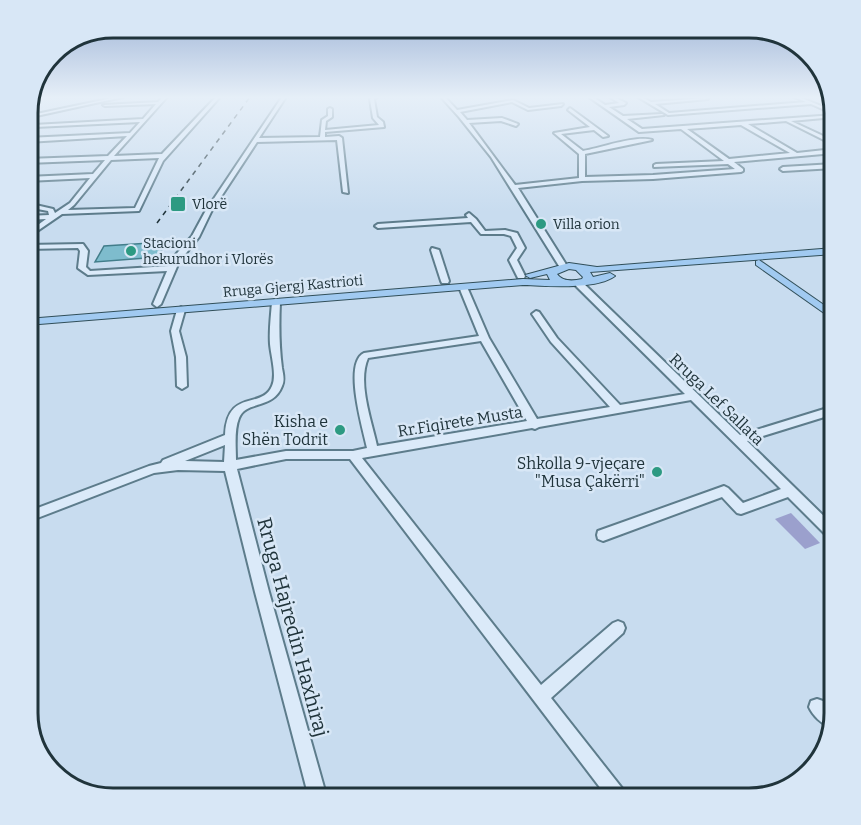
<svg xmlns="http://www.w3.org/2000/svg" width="861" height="825" font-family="Bitter,serif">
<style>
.green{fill:#9ba0cd}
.building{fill:#7ebccd;stroke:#427d8a;stroke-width:1.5}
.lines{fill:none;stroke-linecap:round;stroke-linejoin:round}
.minor-casing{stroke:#5d7c8b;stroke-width:4}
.major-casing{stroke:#314f59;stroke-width:2}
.minor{fill:#dbeaf9;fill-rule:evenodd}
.major{fill:#a1caf1;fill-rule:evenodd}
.rail{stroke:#20343b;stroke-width:1.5;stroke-dasharray:5 5;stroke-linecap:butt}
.poi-dot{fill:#2d9a82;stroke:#d8e7f6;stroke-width:2}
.labels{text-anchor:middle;stroke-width:5;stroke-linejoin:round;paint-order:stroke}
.far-poi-label{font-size:14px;fill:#20343b;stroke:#d8e7f6;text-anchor:start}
.far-street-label{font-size:14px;fill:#20343b;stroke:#d8e7f6}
.street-label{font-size:16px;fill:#20343b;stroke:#d8e7f6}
.poi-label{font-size:16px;fill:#20343b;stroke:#d8e7f6;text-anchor:end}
.near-street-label{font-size:20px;fill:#20343b;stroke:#d8e7f6}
.rim{fill:none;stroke:#20343b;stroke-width:3}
</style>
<rect width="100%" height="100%" fill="#c8dcef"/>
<path class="green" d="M791,513L820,543L805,549L775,519Z"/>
<path class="building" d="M165,242L159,257L95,262L104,246Z"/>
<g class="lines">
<g class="minor-casing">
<g id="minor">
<path d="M117,97H123L27,118V116Z"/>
<path d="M163,97H167L114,156L162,154L216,97H220L163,161L139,211L62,214L27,238V233L46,219L27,220V216L49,215L48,211L27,207V203L53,209L55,213L70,203L90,178L27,181V177L93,174L105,160L27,163V159L108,156L127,136L27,142V138L130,133L140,122L35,127L33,125L143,119L156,104L105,106L103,105L158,102ZM159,158L135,208L68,210L74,205L111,160Z"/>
<path d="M282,97H286L259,138L320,137L322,120L328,116V109L330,108L332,109V117L326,121L325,130L379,125L373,118L370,99L373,97H377L374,99L377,117L383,122L384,127L325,132V137L339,136L342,138L348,193L343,192L337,140L257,142L211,212L199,237L179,262L161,304L157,307L153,304L167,271L88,275L78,268L80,251L78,248L27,249V245L83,244L88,251L86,267L90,271L169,266L172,259L192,236L205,212Z"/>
<path d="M441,97H445L457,110L513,100L529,108L563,104L561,106L528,110L512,102L460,112L467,120L502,118L518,124L516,126L501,121L469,123L515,185L579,178V154L554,133L590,127L568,110L570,108L608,136L603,137L594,130L561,134L583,151C601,148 636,135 652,140L585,154V177L653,175L735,169L728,164L654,167V165L656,164L724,161L681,129L639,132L589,97H593L605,105L619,103L610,97H614L626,103L624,105L609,107L623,116L662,114L664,115L627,119L642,129L834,115V117L791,121L834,141V145L786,121L748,124L797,153L834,149V153L734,162L743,169V171L741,172L653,179L582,181L518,188L567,266L563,268L559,266L491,157L459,117ZM741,125L790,153L729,159L687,129Z"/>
<path d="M638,97H642L651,102L706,98L708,99L655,104L669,113L806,102L794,97H799L834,111V114L811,104L668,115Z"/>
<path d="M834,164V168L783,171L780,169L783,167Z"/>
<path d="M469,213L476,219L485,231L505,230L517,233L525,248L517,260L525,276L524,278H518L509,260L517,248L511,236L504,234H481L471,222L378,228L375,226L378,224L468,218L466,215Z"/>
<path d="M432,248L439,250L449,281L448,283H442L441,281L431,250Z"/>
<path d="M576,282H582L740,435L834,406V414L747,441L834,526V540L829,538L788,497L741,514L737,513L722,497L603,541L598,539L597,535L598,531L724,486L728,488L743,503L781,489L691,400L539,427L535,429L532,428L362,458L541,685L613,623L618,621L623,623L625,628L623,633L551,698L625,792L628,798H608L350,459H286L237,469L269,592L327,798H309L255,592L225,471L178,470L154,473L27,522V512L149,466L161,463L163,460L225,435C227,388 262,410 272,386C277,375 271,356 270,344C269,330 271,316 272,302L276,299L280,302C279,325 279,345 282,368C283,374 285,380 282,386C273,410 246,400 239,418C234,430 236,447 236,460L286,451H353L367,448C363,429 343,363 364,353L479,336L459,287L463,285L467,287L489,338L537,419L610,407L551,342L532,314L536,311L539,312L557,338L620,405L685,394L576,286ZM481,341L527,421L377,446C372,422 357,383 368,358ZM225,445L224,462L185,461Z"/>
<path d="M181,307L185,310L179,331L186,357L187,386L182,389L177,386L176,357L171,331L177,310Z"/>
<path d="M817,699L823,701L834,711L831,728C822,724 813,716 809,707L811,701Z"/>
</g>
</g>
<g class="major-casing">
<g id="major">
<path d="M834,248V254L590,272L593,277L610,273L615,276C596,290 547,286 523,285L27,325V319L523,279L550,280L547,274L530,278L525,275L569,263L597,267ZM569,269L576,270L583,277L582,279C573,281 563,282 557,274Z"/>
<path d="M759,260L834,312V320L756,265V261Z"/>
</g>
</g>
<use href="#minor" class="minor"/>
<use href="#major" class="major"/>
<path class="rail" d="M157,223L250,97"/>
</g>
<linearGradient id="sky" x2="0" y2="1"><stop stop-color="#99b0d4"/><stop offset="0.46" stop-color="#e6eff8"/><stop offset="1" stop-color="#e6eff8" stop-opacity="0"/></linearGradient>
<rect width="861" height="212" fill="url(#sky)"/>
<g class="poi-dot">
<rect x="170" y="196" width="16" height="16" rx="3"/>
<circle cx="541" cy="224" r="6"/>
<circle cx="131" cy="251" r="6"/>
<circle cx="340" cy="430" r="6"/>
<circle cx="657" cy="472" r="6"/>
</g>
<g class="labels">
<g class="far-poi-label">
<text x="192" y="209">Vlorë</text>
<text x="553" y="229">Villa orion</text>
<text x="143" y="248">Stacioni<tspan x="143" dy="16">hekurudhor i Vlorës</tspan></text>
</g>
<g class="far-street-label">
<text transform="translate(293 286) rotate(-5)" y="5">Rruga Gjergj Kastrioti</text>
</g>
<g class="street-label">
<text transform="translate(717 399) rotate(44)" y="6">Rruga Lef Sallata</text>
<text transform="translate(460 421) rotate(-9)" y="6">Rr.Fiqirete Musta</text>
</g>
<g class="poi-label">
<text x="328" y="427">Kisha e<tspan x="328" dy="18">Shën Todrit</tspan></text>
<text x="645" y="469">Shkolla 9-vjeçare<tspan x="645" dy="18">"Musa Çakërri"</tspan></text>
</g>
<g class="near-street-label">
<text transform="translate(293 627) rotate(75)" y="7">Rruga Hajredin Haxhiraj</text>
</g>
</g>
<path d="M0 0H861V825H0ZM113 38H749A75 75 0 0 1 824 113V713A75 75 0 0 1 749 788H113A75 75 0 0 1 38 713V113A75 75 0 0 1 113 38Z" fill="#d8e7f6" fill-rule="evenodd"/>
<path class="rim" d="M113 38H749A75 75 0 0 1 824 113V713A75 75 0 0 1 749 788H113A75 75 0 0 1 38 713V113A75 75 0 0 1 113 38Z"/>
</svg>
